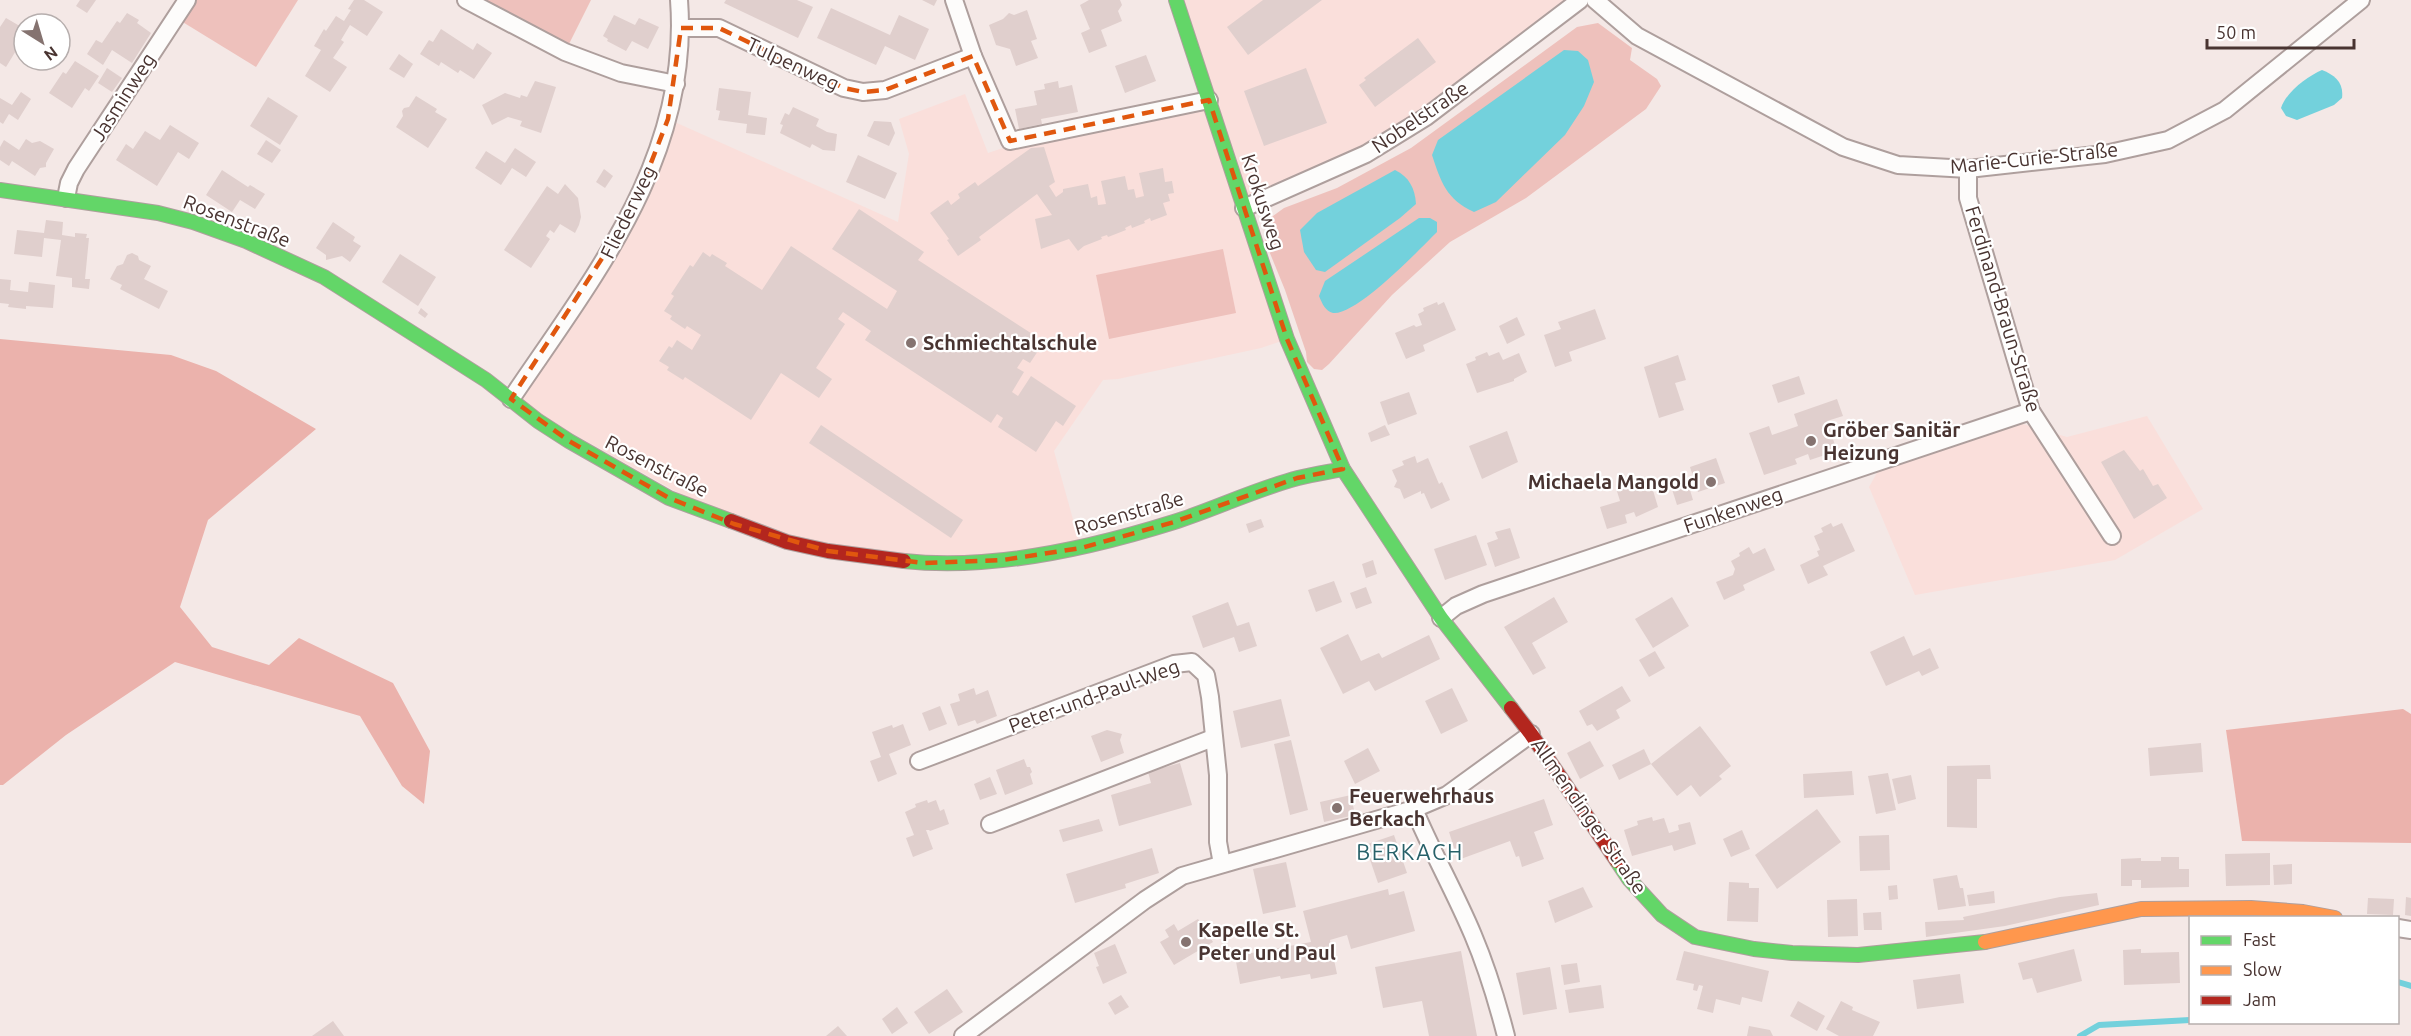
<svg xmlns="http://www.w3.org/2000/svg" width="2411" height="1036" font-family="Ubuntu,sans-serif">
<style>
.built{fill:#fadfdb}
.green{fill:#eec1bc}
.forest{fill:#ebb2ac}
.water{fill:#73d1dc}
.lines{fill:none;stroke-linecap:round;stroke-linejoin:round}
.stream{stroke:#73d1dc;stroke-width:6}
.building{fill:#e0cfcd}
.street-casing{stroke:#ae9f9d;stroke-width:20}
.fast-casing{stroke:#ae9f9d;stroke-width:16}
.slow-casing{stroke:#ae9f9d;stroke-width:16}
.jam-casing{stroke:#ae9f9d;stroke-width:16}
.street{stroke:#fdfcfb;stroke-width:16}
.fast{stroke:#63d668;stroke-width:14}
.slow{stroke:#ff974d;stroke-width:14}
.jam{stroke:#b3261e;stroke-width:14}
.marked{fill:none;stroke:#e0570e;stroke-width:4.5;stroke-dasharray:12 8;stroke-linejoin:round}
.poi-dot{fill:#857370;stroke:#fff;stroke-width:2}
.labels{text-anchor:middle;stroke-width:4.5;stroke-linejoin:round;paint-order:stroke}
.street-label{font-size:20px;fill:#493431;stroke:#fff}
.poi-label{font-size:20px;font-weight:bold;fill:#493431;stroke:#fff;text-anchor:start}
.quarter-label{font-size:22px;letter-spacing:1.5px;fill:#286169;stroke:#fff}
</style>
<rect width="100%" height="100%" fill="#f4e8e6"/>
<g class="built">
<path d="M1176,0H1580L1426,117L1244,208L1287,339L1261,348L1118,379L1103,380L1054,451L1081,548L924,563L734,524L511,399L615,244L668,119L898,222L909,154L899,119L965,94L988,153L1006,147L1211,105Z"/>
<path d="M2147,416L2203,509L2115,560L1915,595L1869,487L1878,471L2023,424L2067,437Z"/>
</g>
<g class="green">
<path d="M194,0H298L256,67L181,21Z"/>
<path d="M466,0H591L565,52Z"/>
<path d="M1598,23L1632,48L1630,60L1657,79L1661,86L1646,109L1526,198L1450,242L1392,295L1329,364L1322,370L1314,369L1307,362L1306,352L1285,290L1265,241L1267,227L1273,216L1284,208L1337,188L1411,148L1577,27Z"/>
<path d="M1223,249L1236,313L1109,339L1096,275Z"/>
</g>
<g class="forest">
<path d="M0,339L171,355L216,371L316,429L208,520L180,607L212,647L269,665L299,638L393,683L430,751L424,804L402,786L360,716L175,662L66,735L3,785H0Z"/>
<path d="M2403,709L2411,714V843L2242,841L2226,730Z"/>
</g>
<g class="water">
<path d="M1564,50L1578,51L1588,60L1594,82L1584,106L1565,135L1496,202L1474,212C1446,199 1441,182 1432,155L1438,140Z"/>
<path d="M2322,70C2335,75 2344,83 2342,98L2334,105L2297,120L2286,116L2281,108C2286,92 2308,76 2322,70Z"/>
<path d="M1395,170C1409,177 1415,188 1416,204L1400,218L1325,272L1316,270L1304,252L1300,230L1317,213Z"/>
<path d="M1419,218H1430L1437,222V232C1420,249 1356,316 1333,313C1325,311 1322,303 1319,296L1325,281Z"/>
</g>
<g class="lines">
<g class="stream">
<path d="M2398,982L2411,986"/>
<path d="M2080,1036L2099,1025L2190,1020"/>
</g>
</g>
<g class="building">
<path d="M80,0H96L87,13L76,6Z"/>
<path d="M354,0H364L383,12L367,36L350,25L341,40L344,42L333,58L347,67L330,92L305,76L321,50L314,46L324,29L326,31L336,16L344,21L351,10L348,9Z"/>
<path d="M726,0H797L813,7L798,38L724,3Z"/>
<path d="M922,0H937L934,6Z"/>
<path d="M1089,0H1120L1122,5L1118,11L1122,21L1101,30L1107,46L1089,53L1081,33L1090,29L1080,5Z"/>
<path d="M1263,0H1322L1248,55L1227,27Z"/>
<path d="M831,8L890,35L899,15L929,29L915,60L885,46L876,65L817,38Z"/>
<path d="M1027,10L1037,39L1031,41L1038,58L1016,66L1010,49L996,45L989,25L1003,19L1009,13L1014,15Z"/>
<path d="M127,13L139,20L137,23L151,33L132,63L112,50L103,65L87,54L96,40L102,43L117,21L120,23Z"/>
<path d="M614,15L635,25L639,18L659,27L648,49L632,41L626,51L607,41L608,39L603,36Z"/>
<path d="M6,18L18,25L24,24V51L22,53L17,49L6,67L0,63V27Z"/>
<path d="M441,29L473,50L477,43L492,53L474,79L460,70L458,73L441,62L439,66L420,54L429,40L433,42Z"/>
<path d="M1418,38L1436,62L1375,107L1359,85L1366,80L1364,78Z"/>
<path d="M399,54L413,64L404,78L389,69Z"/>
<path d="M1146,55L1156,81L1125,93L1115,66Z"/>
<path d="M75,61L99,76L89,91L85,88L72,108L49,93L63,72L66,74Z"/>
<path d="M107,68L122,78L112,92L98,83Z"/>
<path d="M1306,68L1327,123L1264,146L1244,91Z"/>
<path d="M535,81L556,87L541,133L520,126L522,121L508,117L492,125L482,105L505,93L520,98L521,95L527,97Z"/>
<path d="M1058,81L1059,88L1072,85L1078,112L1041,119L1042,124L1019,129L1015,109L1037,105L1034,91L1045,89L1044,84Z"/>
<path d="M719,88L751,92L748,115L767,118L765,135L746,133L747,124L718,120L720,111L716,110Z"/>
<path d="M21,92L31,99L18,120L9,114L3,124L0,122V98L12,105Z"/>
<path d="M416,96L437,109L435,112L447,119L428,148L396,127L403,116L402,111L404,108L409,107Z"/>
<path d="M268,97L298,116L280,145L250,126Z"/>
<path d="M793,107L819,119L816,126L827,132L837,134L835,151L823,150L812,144L810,148L780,133L783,125L780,124L785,113L789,115Z"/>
<path d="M874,121L891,122L895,133L889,146L867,136Z"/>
<path d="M170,125L199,143L189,159L178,152L157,186L116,160L126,144L133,149L145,131L160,140Z"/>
<path d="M26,139L32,143L40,141L54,149L46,163V167L40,168L35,176L12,161L9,166L0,160V147L4,140L19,150Z"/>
<path d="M266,140L281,150L272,163L257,154Z"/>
<path d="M1044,147L1055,182L1049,186L1056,197L1063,192V189L1088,184L1091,198L1097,196L1098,205L1106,204L1101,181L1125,176L1128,190L1134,189L1136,198L1144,196L1139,173L1163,168L1165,182L1172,181L1174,193L1168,194L1170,201L1163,203L1167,215L1151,221L1150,218L1144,221L1145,223L1132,228L1131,225L1125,228L1126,230L1108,237L1107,235L1101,237L1102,239L1084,246L1078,251L1069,239L1041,249L1035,219L1052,215L1037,194L979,237L981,240L958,256L947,240L949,239L930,213L948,200L951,205L960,198L958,194L975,182L978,186L1031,148Z"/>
<path d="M515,148L536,162L526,177L512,168L501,185L475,168L486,151L505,163Z"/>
<path d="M858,155L897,173L885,199L846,182Z"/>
<path d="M604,169L613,176L605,188L596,182Z"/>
<path d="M222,170L248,187L250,185L265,194L255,209L240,200L232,212L206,195Z"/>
<path d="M565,184L578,198L581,217L579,225L575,233L560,224L554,233L550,230L546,236L550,239L531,268L504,250L547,186L558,194Z"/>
<path d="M859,209L924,252L918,260L1037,337L1031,346L1038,351L1030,363L1023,359L1017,368L1024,372L1012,392L1018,396L1031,376L1076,406L1063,426L1056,421L1036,452L998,427L1003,418L997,414L991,423L865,340L871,331L843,312L838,319L845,324L816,368L832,379L819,398L781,373L751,420L685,377L683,380L667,370L669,367L659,361L669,346L672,348L677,340L692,350L701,335L687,326L685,329L670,319L672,316L664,311L674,296L671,294L690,265L693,267L703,252L710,257L712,254L727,263L725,266L762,290L791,246L887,309L897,291L832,249Z"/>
<path d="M46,220L63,222L62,235L75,237V233L87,234L86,238H89L85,279H90L89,289L72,287V278L56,276L61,240L44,238L42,257L14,254L17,230L44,233Z"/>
<path d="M333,222L355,237L353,241L361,246L350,262L342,256L326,260V255L316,248Z"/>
<path d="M132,253L138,256L139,260L151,266L144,279L168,291L159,309L120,289L122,285L110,279L117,266L123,264L127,255Z"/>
<path d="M400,254L436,277L418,306L382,282Z"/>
<path d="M0,279L11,280L10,290L28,292L29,282L55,285L53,308L26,306V309L8,307L9,304L0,303Z"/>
<path d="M1437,302L1438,305L1444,302L1456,330L1423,345L1425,351L1406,359L1395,333L1414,325L1416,327L1422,325L1418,314L1424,311L1423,308Z"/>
<path d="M421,308L428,314L425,318L418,313Z"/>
<path d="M1595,309L1606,339L1569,352L1572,361L1555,367L1544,335L1561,329L1558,322Z"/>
<path d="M1517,317L1525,335L1507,344L1499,326Z"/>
<path d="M1487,352L1489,356L1499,352L1503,360L1519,353L1527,372L1514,379V381L1477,393L1466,364L1476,360L1475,357Z"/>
<path d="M1678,355L1686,380L1675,383L1684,410L1659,418L1644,367Z"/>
<path d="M1799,376L1805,394L1778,403L1772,385Z"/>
<path d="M1409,392L1417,414L1388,425L1380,402Z"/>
<path d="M1837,399L1843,416L1827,421L1837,451L1810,460L1808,454L1795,459L1797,464L1764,475L1749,433L1769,426L1772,435L1798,426L1794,414Z"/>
<path d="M821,425L963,520L951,538L809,443Z"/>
<path d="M1385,425L1390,435L1371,442L1368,433Z"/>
<path d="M1507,431L1518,462L1482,479L1469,446Z"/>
<path d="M2124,450L2140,471L2143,469L2153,486L2158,484L2167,498L2134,519L2101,462Z"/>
<path d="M1415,456L1417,463L1428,458L1439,484L1442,482L1450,500L1431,509L1424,493L1421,494V491L1404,499L1400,489L1394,487L1397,481L1392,470L1404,465L1402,461Z"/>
<path d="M1716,458L1725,483L1698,492L1690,467Z"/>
<path d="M1649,477L1658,507L1636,517L1634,512L1625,515L1627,523L1607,529L1600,507L1620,501L1616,488L1625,485L1624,482Z"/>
<path d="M1687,480L1693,500L1677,505L1671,486Z"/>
<path d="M1261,519L1264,527L1249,533L1246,524Z"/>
<path d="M1831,523L1833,527L1842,523L1855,551L1823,566L1828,575L1808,584L1800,565L1819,556L1817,551L1820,550L1814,536L1823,532L1821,528Z"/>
<path d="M1510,528L1520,558L1495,567L1487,543L1498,539L1495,532Z"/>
<path d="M1476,535L1487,565L1445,580L1434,549Z"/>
<path d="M1749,547L1753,554L1765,548L1775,570L1743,585L1745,590L1724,600L1716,582L1733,575L1735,569L1731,561L1740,556L1739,553Z"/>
<path d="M1373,560L1377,574L1366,578L1362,564Z"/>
<path d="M1334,581L1342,602L1316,612L1308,590Z"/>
<path d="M1366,587L1372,603L1356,609L1350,593Z"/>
<path d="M1554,597L1568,622L1532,643L1546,668L1533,675L1504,627Z"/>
<path d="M1672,597L1689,626L1653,648L1635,619Z"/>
<path d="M1228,602L1237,626L1249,622L1257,646L1239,652L1234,637L1203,648L1192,616Z"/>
<path d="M1348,634L1361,661L1379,653L1382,658L1429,635L1440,659L1375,691L1369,681L1343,694L1320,648Z"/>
<path d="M1904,636L1913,656L1930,648L1939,668L1922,676L1919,671L1886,686L1870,652Z"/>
<path d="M1655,651L1665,668L1649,677L1639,660Z"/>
<path d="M1622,686L1631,701L1616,710L1620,718L1597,731L1592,724L1587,726L1579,711Z"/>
<path d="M974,688L976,695L988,690L997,716L977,724L975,720L958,726L950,704L960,701L958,694Z"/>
<path d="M1452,688L1468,721L1441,734L1425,701Z"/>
<path d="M1281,699L1290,736L1241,748L1233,711Z"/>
<path d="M940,706L947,724L929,731L922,713Z"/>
<path d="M903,724L911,745L889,754L897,774L878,782L870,761L881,757L872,732L892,725L893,728Z"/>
<path d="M1700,726L1731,766L1719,776L1722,779L1700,797L1691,785L1677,796L1651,764Z"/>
<path d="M1107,730L1122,734L1120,740L1124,753L1101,762L1091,736Z"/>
<path d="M1291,740L1308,810L1290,815L1274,744Z"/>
<path d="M1590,741L1604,766L1580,779L1567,753Z"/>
<path d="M2201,743L2203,772L2150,776L2148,748Z"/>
<path d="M1368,748L1380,771L1355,784L1344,761Z"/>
<path d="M1644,749L1651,764L1619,780L1612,765Z"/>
<path d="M1024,759L1027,767H1030L1032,772L1030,774L1033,784L1005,795L996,770Z"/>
<path d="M1180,763L1192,805L1119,826L1111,795L1151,783L1148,772Z"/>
<path d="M1990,765L1991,779H1977V828L1947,827V766Z"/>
<path d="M1852,771L1854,795L1804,798L1803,774Z"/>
<path d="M1888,773L1896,810L1876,814L1868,776Z"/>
<path d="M1911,775L1916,799L1898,804L1892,779Z"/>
<path d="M990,777L997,794L980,800L974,784Z"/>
<path d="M1351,795L1355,815L1324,822L1320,802Z"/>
<path d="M1544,799L1553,825L1534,832L1544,859L1522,867L1519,856L1516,857L1510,841L1458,860L1449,832Z"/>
<path d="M927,800L928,803L936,800L940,811L944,809L949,824L930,831L929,830H926L933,849L913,857L906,838L914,835L905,812L916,807L915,804Z"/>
<path d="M1817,809L1841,842L1777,889L1755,855Z"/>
<path d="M1652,817L1653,821L1664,818L1669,833L1679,830L1678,825L1690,822L1696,844L1674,851L1672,845L1632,856L1624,830L1638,825L1637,821Z"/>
<path d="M1099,819L1103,831L1063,842L1059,830Z"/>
<path d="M1742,830L1750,849L1731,857L1723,839Z"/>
<path d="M1394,835L1407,873L1378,883L1365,845Z"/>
<path d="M1889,835L1890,870L1860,871L1859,836Z"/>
<path d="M1152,848L1159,873L1125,884L1126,888L1075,903L1066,874Z"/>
<path d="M2270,853V885L2226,886L2225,854Z"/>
<path d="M2161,857H2179V869H2189V887L2141,888V880H2132V886H2121V859L2141,858V861H2161Z"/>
<path d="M1286,862L1296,907L1263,914L1253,869Z"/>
<path d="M2292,864V884L2274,885L2273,865Z"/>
<path d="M1957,875L1960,888H1963L1966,906L1938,910L1933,879Z"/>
<path d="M1729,882L1749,883V888H1759L1758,922L1727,921Z"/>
<path d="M1897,885L1898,899L1889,900L1888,886Z"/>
<path d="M1583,887L1593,907L1555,923L1548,901Z"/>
<path d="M1388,889L1389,895L1404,891L1415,931L1351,949L1347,935L1330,940L1337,974L1311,979L1310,974L1281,979L1280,976L1240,984L1235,956L1311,942L1303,911Z"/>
<path d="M1994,891L1995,903L1969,906L1967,895Z"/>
<path d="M2097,893L2099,905L2005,926L1926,937L1925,922L1964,920L1963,917L2060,897Z"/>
<path d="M2406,897L2411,898V916L2405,915Z"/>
<path d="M2368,898L2394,899L2393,915L2367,914Z"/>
<path d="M1857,899L1858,936L1828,937L1827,900Z"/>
<path d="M1881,912L1882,930H1864L1863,913Z"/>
<path d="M1198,919L1213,942L1174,965L1160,942L1169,937L1165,930L1174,924L1178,931Z"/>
<path d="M1115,944L1127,973L1103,984L1096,967L1099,966L1094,953Z"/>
<path d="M2074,949L2082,981L2037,993L2032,978L2023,980L2018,963Z"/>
<path d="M2141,949V953L2179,952L2180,983L2124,985L2123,950Z"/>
<path d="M1461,951L1477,1036H1429L1422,1001L1383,1008L1375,967Z"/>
<path d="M1684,951L1769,971L1762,1002L1742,997L1740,1005L1716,999L1713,1013L1697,1009L1703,986L1699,985L1697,991L1693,990L1694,984L1676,980Z"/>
<path d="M1577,963L1580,982L1564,985L1561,965Z"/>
<path d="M1550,967L1557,1009L1523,1015L1516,973Z"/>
<path d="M1960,974L1964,1003L1917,1009L1913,980Z"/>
<path d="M1601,985L1604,1008L1569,1013L1565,990Z"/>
<path d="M947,989L963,1012L929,1034L914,1012Z"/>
<path d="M1121,995L1129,1007L1115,1015L1108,1003Z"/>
<path d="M1798,1001L1825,1016L1817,1031L1790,1016Z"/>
<path d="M1841,1001L1853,1007L1852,1010L1880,1022L1873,1036H1839L1826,1029Z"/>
<path d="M897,1007L908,1023L892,1034L882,1019Z"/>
<path d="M333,1021L344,1036H312Z"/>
<path d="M838,1026L847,1036H826Z"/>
<path d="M1749,1026L1770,1030L1773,1036H1747Z"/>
</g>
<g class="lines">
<g class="street-casing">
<g id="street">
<path d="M466,0L565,52L621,73L676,84"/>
<path d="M954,0L973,56L1010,141L1209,100"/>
<path d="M1595,0L1637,36L1843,147L1898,165L1968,169L2105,154L2168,140L2225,110L2361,0"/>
<path d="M681,28H719L844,88L863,92L885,90L973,56"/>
<path d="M1968,169V198L2031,411L2112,536"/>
<path d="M66,198L69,183L76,169L187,0"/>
<path d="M1244,208L1366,154L1426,117L1580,0"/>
<path d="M511,399C594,276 691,157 679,0"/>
<path d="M1441,618L1456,606L1483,594L2031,411"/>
<path d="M919,761L1174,664L1192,662L1206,675L1210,697L1218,775V842L1222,864"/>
<path d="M1414,809C1432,852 1455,892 1473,935C1487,968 1497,1001 1506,1036"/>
<path d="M990,824L1213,738"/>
<path d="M2398,928L2411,930"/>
<path d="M963,1036L1145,900L1182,876L1414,809L1447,795L1531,734"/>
</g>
</g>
<g class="fast-casing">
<g id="fast">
<path d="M1176,0L1287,339L1343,469L1441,618L1511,708"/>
<path d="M0,190L158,213L193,222L246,241L324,277L486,380L538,421L569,441L669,498L731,521"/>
<path d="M904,561C991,571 1091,548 1174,522C1215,509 1256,489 1298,478C1313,474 1328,472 1343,469"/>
<path d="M1617,861L1629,879L1662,915L1695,937L1754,949L1792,953L1858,955L1985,942"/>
</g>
</g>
<g class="slow-casing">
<path id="slow" d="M1985,942L2141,909L2251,908L2303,912L2335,918"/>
</g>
<g class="jam-casing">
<g id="jam">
<path d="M731,521L787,542L828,551L904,561"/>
<path d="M1511,708L1531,734L1617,861"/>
</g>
</g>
<use href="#street" class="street"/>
<use href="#fast" class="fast"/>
<use href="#slow" class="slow"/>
<use href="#jam" class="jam"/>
</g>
<path class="marked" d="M681,28H719L844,88L863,92L885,90L973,56L1010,141L1209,100L1287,339L1343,469L1297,478L1174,522L1081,548L1003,560L924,563L828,551L734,524L669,498L569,441L511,399L632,212L668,119Z"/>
<g class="poi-dot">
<circle cx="911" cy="343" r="6"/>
<circle cx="1811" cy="441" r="6"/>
<circle cx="1711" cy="482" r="6"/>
<circle cx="1337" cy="808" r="6"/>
<circle cx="1186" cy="942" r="6"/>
</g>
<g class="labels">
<g class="street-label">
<text transform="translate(793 64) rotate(25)" y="7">Tulpenweg</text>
<text transform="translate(123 97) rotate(-57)" y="7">Jasminweg</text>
<text transform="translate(1420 117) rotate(-34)" y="7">Nobelstraße</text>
<text transform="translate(2034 158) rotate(-6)" y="7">Marie-Curie-Straße</text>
<text transform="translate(1263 202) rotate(72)" y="7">Krokusweg</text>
<text transform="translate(628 212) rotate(-64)" y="7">Fliederweg</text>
<text transform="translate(237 221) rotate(21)" y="7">Rosenstraße</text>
<text transform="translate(2003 309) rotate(73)" y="7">Ferdinand-Braun-Straße</text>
<text transform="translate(657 466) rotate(27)" y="7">Rosenstraße</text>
<text transform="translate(1733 510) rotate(-19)" y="7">Funkenweg</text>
<text transform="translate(1129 513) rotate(-16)" y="7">Rosenstraße</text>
<text transform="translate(1094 696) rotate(-20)" y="7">Peter-und-Paul-Weg</text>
<text transform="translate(1589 816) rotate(55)" y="7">Allmendinger Straße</text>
</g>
<g class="poi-label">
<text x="923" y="350">Schmiechtalschule</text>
<text x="1823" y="437">Gröber Sanitär<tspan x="1823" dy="23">Heizung</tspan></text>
<text x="1699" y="489" text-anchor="end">Michaela Mangold</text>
<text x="1349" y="803">Feuerwehrhaus<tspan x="1349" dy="23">Berkach</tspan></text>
<text x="1198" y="937">Kapelle St.<tspan x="1198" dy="23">Peter und Paul</tspan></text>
</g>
<g class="quarter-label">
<text x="1410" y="860">BERKACH</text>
</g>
</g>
<rect x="2189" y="916" width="210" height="108" fill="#ffffff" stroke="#b6aead" stroke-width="1.5"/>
<rect x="2201" y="936" width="30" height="9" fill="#63d668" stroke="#b6aead" stroke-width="1.5"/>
<text x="2243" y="946" font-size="18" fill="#493431">Fast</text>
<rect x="2201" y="966" width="30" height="9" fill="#ff974d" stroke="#b6aead" stroke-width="1.5"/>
<text x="2243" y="976" font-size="18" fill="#493431">Slow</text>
<rect x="2201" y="996" width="30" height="9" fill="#b3261e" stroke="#b6aead" stroke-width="1.5"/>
<text x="2243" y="1006" font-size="18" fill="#493431">Jam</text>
<g transform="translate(42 42) rotate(143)"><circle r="28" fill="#ffffff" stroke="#b6aead" stroke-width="1.5"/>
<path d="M0-4.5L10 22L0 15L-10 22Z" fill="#857370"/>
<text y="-9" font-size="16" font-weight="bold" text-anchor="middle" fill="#493431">N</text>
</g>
<path d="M2207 39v9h147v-9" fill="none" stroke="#493431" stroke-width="3"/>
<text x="2216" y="39" font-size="18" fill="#493431" stroke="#ffffff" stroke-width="4.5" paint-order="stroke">50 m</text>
</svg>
